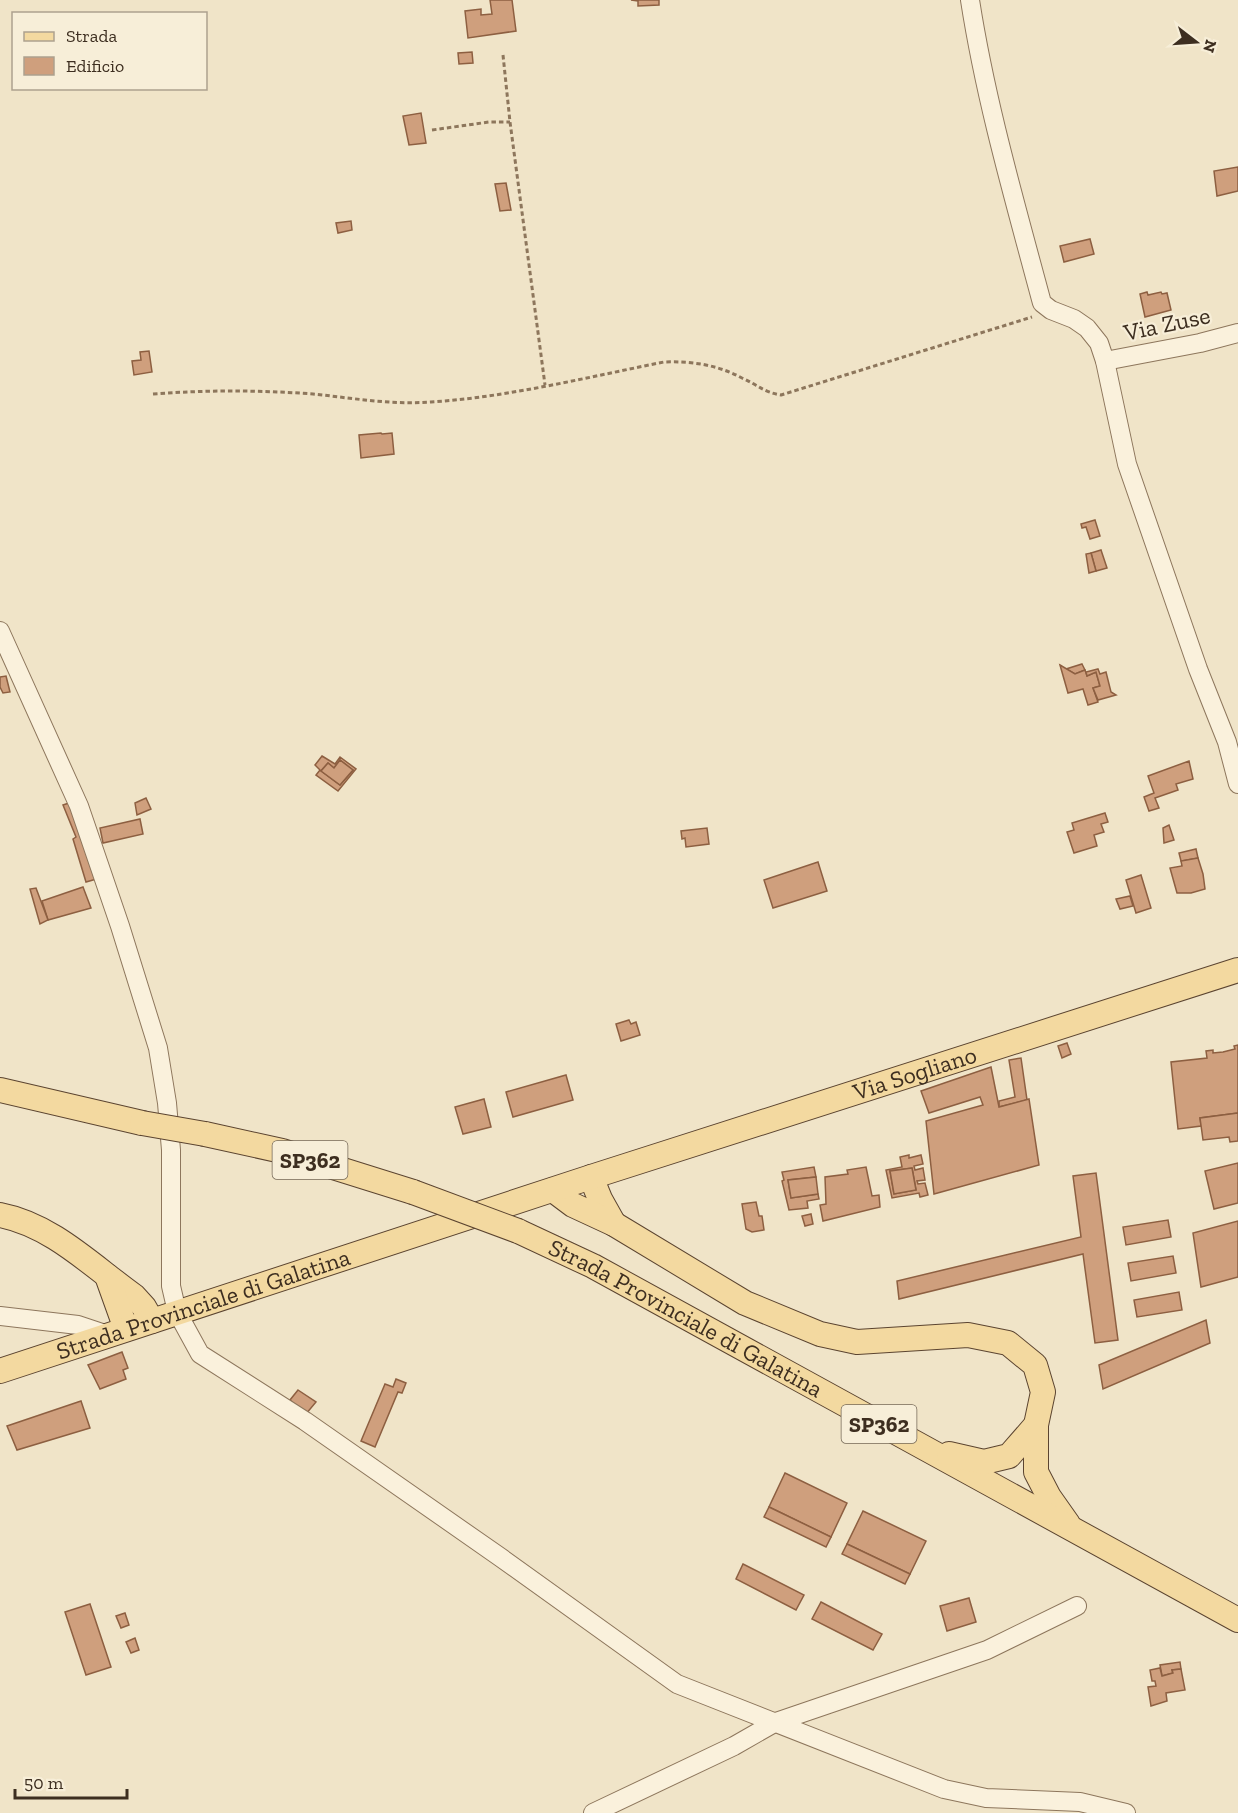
<svg xmlns="http://www.w3.org/2000/svg" width="1238" height="1813" font-family="'Zilla Slab',serif">
<style>
.building{fill:#cf9f7d;stroke:#8d5f41;stroke-width:1.5;fill-rule:evenodd}
.lines{fill:none;stroke-linecap:round;stroke-linejoin:round}
.minor-casing{stroke:#8d765c;stroke-width:20}
.major-casing{stroke:#5b4430;stroke-width:26}
.path{stroke:#8d765c;stroke-width:3;stroke-dasharray:4.5 3;stroke-linecap:butt}
.minor{stroke:#faf1dc;stroke-width:18}
.major{stroke:#f3d9a0;stroke-width:24}
.major-bridge-casing{stroke:#5b4430;stroke-width:26;stroke-linecap:butt}
.major-bridge{stroke:#f3d9a0;stroke-width:24}
.labels{text-anchor:middle;stroke-width:4.5;stroke-linejoin:round;paint-order:stroke}
.shield{fill:#f7eed8;stroke:#756857;stroke-width:1.5}
.shield-label{font-size:22px;font-weight:bold;fill:#3d2e20}
.street-label{font-size:24px;fill:#3d2e20;stroke:#f7eed8}
</style>
<rect width="100%" height="100%" fill="#f0e4c8"/>
<g class="building">
<path d="M490,0H512L516,31L468,38L465,11L481,9V15L492,14Z"/>
<path d="M631,0H659V5L638,6V1Z"/>
<path d="M472,52L473,63L459,64L458,53Z"/>
<path d="M421,113L426,143L409,145L403,116Z"/>
<path d="M1238,167V191L1217,196L1214,171Z"/>
<path d="M506,183L511,210L500,211L495,184Z"/>
<path d="M351,221L352,230L338,233L336,223Z"/>
<path d="M1090,239L1094,254L1064,262L1060,246Z"/>
<path d="M1147,292L1148,295L1161,292L1162,294L1167,293L1171,310L1145,317L1140,294Z"/>
<path d="M149,351L152,372L134,375L132,361L141,360L140,352Z"/>
<path d="M381,433L382,434L392,433L394,454L361,458L359,435Z"/>
<path d="M1095,520L1100,536L1090,539L1086,527L1082,528L1081,524Z"/>
<path d="M1101,550L1107,568L1096,571L1091,553Z"/>
<path d="M1091,553L1096,571L1089,573L1086,554Z"/>
<path d="M1082,664L1085,670L1075,674L1066,669Z"/>
<path d="M1060,665L1075,674L1085,670L1087,676L1096,672L1100,686L1093,688L1098,702L1088,705L1083,689L1068,693Z"/>
<path d="M1098,669L1100,674L1106,672L1111,692L1116,695L1098,700L1093,688L1100,686L1096,672L1087,676L1086,672Z"/>
<path d="M6,676L10,692L3,693L0,687V677Z"/>
<path d="M322,756L335,764L340,757L356,769L338,791L316,775L320,770L315,765ZM340,760L353,770L340,785L321,771L328,763L334,768Z"/>
<path d="M340,760L353,770L340,785L321,771L328,763L334,768Z"/>
<path d="M1189,761L1193,779L1176,784L1178,790L1155,798L1159,808L1149,811L1144,797L1154,793L1148,776Z"/>
<path d="M146,798L151,809L137,815L135,803Z"/>
<path d="M72,802L100,878L86,882L73,839L76,837L63,805Z"/>
<path d="M1105,813L1108,822L1101,824L1104,832L1094,835L1097,846L1074,853L1067,832L1074,830L1072,823Z"/>
<path d="M140,819L143,834L103,843L100,828Z"/>
<path d="M1169,825L1174,840L1164,843L1163,828Z"/>
<path d="M707,828L709,844L686,847L685,838L682,839L681,831Z"/>
<path d="M1196,849L1198,858L1181,861L1179,853Z"/>
<path d="M1198,858L1203,874L1205,889L1191,893H1177L1170,868L1182,866L1181,861Z"/>
<path d="M818,862L827,891L773,908L764,880Z"/>
<path d="M1141,875L1151,908L1136,913L1126,880Z"/>
<path d="M83,887L91,908L48,920L42,901Z"/>
<path d="M36,888L48,920L40,924L30,889Z"/>
<path d="M1130,896L1133,906L1120,909L1116,899Z"/>
<path d="M629,1020L631,1024L636,1022L640,1035L621,1041L616,1024Z"/>
<path d="M1067,1043L1071,1054L1062,1058L1058,1046Z"/>
<path d="M1238,1045V1113L1200,1118L1201,1126L1178,1129L1171,1062L1207,1058L1206,1051L1213,1050V1053L1223,1052L1235,1049L1234,1046Z"/>
<path d="M1021,1058L1027,1100L999,1107V1101L1015,1097L1009,1060Z"/>
<path d="M991,1067L999,1107L1029,1099L1039,1165L934,1194L926,1121L983,1105L980,1097L929,1113L921,1091Z"/>
<path d="M566,1075L573,1100L513,1117L506,1092Z"/>
<path d="M484,1099L491,1127L463,1134L455,1107Z"/>
<path d="M1238,1113V1141L1230,1142L1229,1137L1203,1140L1200,1118Z"/>
<path d="M909,1155V1158L921,1155L923,1164L914,1166L915,1170L923,1168L925,1180L917,1181L918,1184L925,1183L928,1195L920,1197L919,1193L892,1198L886,1170L902,1167L900,1157ZM912,1168L916,1190L894,1194L890,1171Z"/>
<path d="M1238,1163V1203L1214,1209L1205,1171Z"/>
<path d="M814,1167L816,1177L788,1180L791,1198L818,1194L819,1199L807,1201L808,1208L789,1210L782,1181L784,1180L782,1172Z"/>
<path d="M866,1167L872,1196L879,1195L880,1207L823,1221L820,1205L826,1204L825,1177L848,1174L847,1170Z"/>
<path d="M912,1168L916,1190L894,1194L890,1171Z"/>
<path d="M1096,1173L1118,1340L1095,1343L1083,1254L899,1299L897,1281L1081,1237L1073,1176Z"/>
<path d="M816,1177L818,1194L791,1198L788,1180Z"/>
<path d="M756,1202L759,1216H762L764,1230L752,1232L746,1229L742,1204Z"/>
<path d="M811,1214L813,1224L805,1226L802,1216Z"/>
<path d="M1168,1220L1171,1237L1126,1245L1123,1227Z"/>
<path d="M1238,1221V1277L1201,1287L1193,1233Z"/>
<path d="M1173,1256L1176,1273L1131,1281L1128,1263Z"/>
<path d="M1179,1292L1182,1310L1137,1317L1134,1300Z"/>
<path d="M1206,1320L1210,1343L1103,1389L1099,1365Z"/>
<path d="M122,1352L128,1368L123,1370L126,1379L100,1389L88,1365Z"/>
<path d="M396,1379L406,1383L402,1393L398,1392L375,1447L361,1441L385,1384L393,1387Z"/>
<path d="M298,1390L316,1402L306,1414L290,1400Z"/>
<path d="M81,1401L90,1428L17,1450L7,1426Z"/>
<path d="M785,1473L847,1503L831,1537L769,1507Z"/>
<path d="M769,1507L831,1537L826,1547L764,1517Z"/>
<path d="M863,1511L926,1541L910,1574L847,1544Z"/>
<path d="M847,1544L910,1574L905,1584L842,1554Z"/>
<path d="M743,1564L804,1595L796,1610L736,1579Z"/>
<path d="M969,1598L976,1622L947,1631L940,1606Z"/>
<path d="M821,1602L882,1634L873,1650L812,1619Z"/>
<path d="M90,1604L111,1667L86,1675L65,1612Z"/>
<path d="M125,1613L129,1625L121,1628L116,1616Z"/>
<path d="M135,1638L139,1650L131,1653L126,1642Z"/>
<path d="M1180,1662L1181,1669L1172,1670L1173,1673L1162,1676L1160,1665Z"/>
<path d="M1160,1668L1162,1676L1173,1673L1172,1670L1181,1669L1185,1690L1166,1693L1167,1701L1151,1706L1148,1687L1156,1686L1155,1681H1152L1150,1670Z"/>
</g>
<g class="lines">
<g class="minor-casing">
<g id="minor">
<path d="M970,0C986,103 1015,202 1042,303L1051,310L1074,319L1087,328L1099,343L1105,361L1127,464L1198,669L1227,742L1238,784"/>
<path d="M1105,361L1200,343L1238,333"/>
<path d="M0,631L79,806L120,926L158,1048L167,1103L171,1150V1286L177,1312L200,1354L305,1421L500,1557L677,1684L944,1789L986,1798L1080,1802L1126,1813"/>
<path d="M0,1316L78,1325L108,1335"/>
<path d="M593,1813L734,1746L776,1722L987,1650L1077,1606"/>
</g>
</g>
<g class="major-casing">
<g id="major">
<path d="M0,1090L142,1123"/>
<path d="M205,1134L282,1151L413,1192"/>
<path d="M591,1177L600,1199L614,1224"/>
<path d="M553,1190L573,1205L614,1224L745,1303L820,1334L857,1342L968,1335L1008,1343L1035,1365L1043,1392L1036,1425V1472L1049,1497L1068,1524"/>
<path d="M0,1215C52,1225 92,1266 134,1296L144,1307L152,1321"/>
<path id="s1" d="M518,1231L593,1266L1238,1620"/>
<path d="M107,1276L126,1329"/>
<path id="s2" d="M0,1371L591,1177L1238,970"/>
<path d="M949,1454L984,1462L1009,1456L1036,1425"/>
</g>
</g>
<g class="path">
<path d="M503,55L510,122L545,385"/>
<path d="M432,130L489,122H510"/>
<path d="M153,394C207,390 259,390 313,394C352,398 391,405 431,402C509,397 588,377 664,362C692,361 718,365 742,378C758,385 763,392 781,395L1032,317"/>
</g>
<use href="#minor" class="minor"/>
<use href="#major" class="major"/>
<g class="major-bridge-casing">
<g id="major-bridge">
<path d="M142,1123L205,1134"/>
<path d="M413,1192L518,1231"/>
</g>
</g>
<use href="#major-bridge" class="major-bridge"/>
</g>
<g class="labels">
<g class="shield">
<rect x="272.5" y="1141" width="75" height="38" rx="4.5"/>
<rect x="841.5" y="1405" width="75" height="38" rx="4.5"/>
</g>
<g class="shield-label">
<text x="310" y="1168">SP362</text>
<text x="879" y="1432">SP362</text>
</g>
<g class="street-label">
<text transform="translate(1167 324) rotate(-12)" y="8">Via Zuse</text>
<text dy="8" stroke="none"><textPath href="#s2" startOffset="962">Via Sogliano</textPath></text>
<text dy="8" stroke="none"><textPath href="#s2" startOffset="214">Strada Provinciale di Galatina</textPath></text>
<text dy="8" stroke="none"><textPath href="#s1" startOffset="189">Strada Provinciale di Galatina</textPath></text>
</g>
</g>
<rect x="12" y="12" width="195" height="78" fill="#f7eed8" stroke="#ada18e" stroke-width="1.5"/>
<rect x="24" y="32" width="30" height="9" fill="#f3d9a0" stroke="#ada18e" stroke-width="1.5"/>
<text x="66" y="42" font-size="18" fill="#3d2e20">Strada</text>
<rect x="24" y="57" width="30" height="18" fill="#cf9f7d" stroke="#ada18e" stroke-width="1.5"/>
<text x="66" y="72" font-size="18" fill="#3d2e20">Edificio</text>
<g transform="translate(1196 42) rotate(107)" stroke="#f7eed8" stroke-width="4.5" paint-order="stroke">
<path d="M0-4.5L10 22L0 15L-10 22Z" fill="#3d2e20"/>
<text y="-9" font-size="16" font-weight="bold" text-anchor="middle" fill="#3d2e20">N</text>
</g>
<path d="M15 1789v9h112v-9" fill="none" stroke="#3d2e20" stroke-width="3"/>
<text x="24" y="1789" font-size="18" fill="#3d2e20" stroke="#f7eed8" stroke-width="4.5" paint-order="stroke">50 m</text>
</svg>
